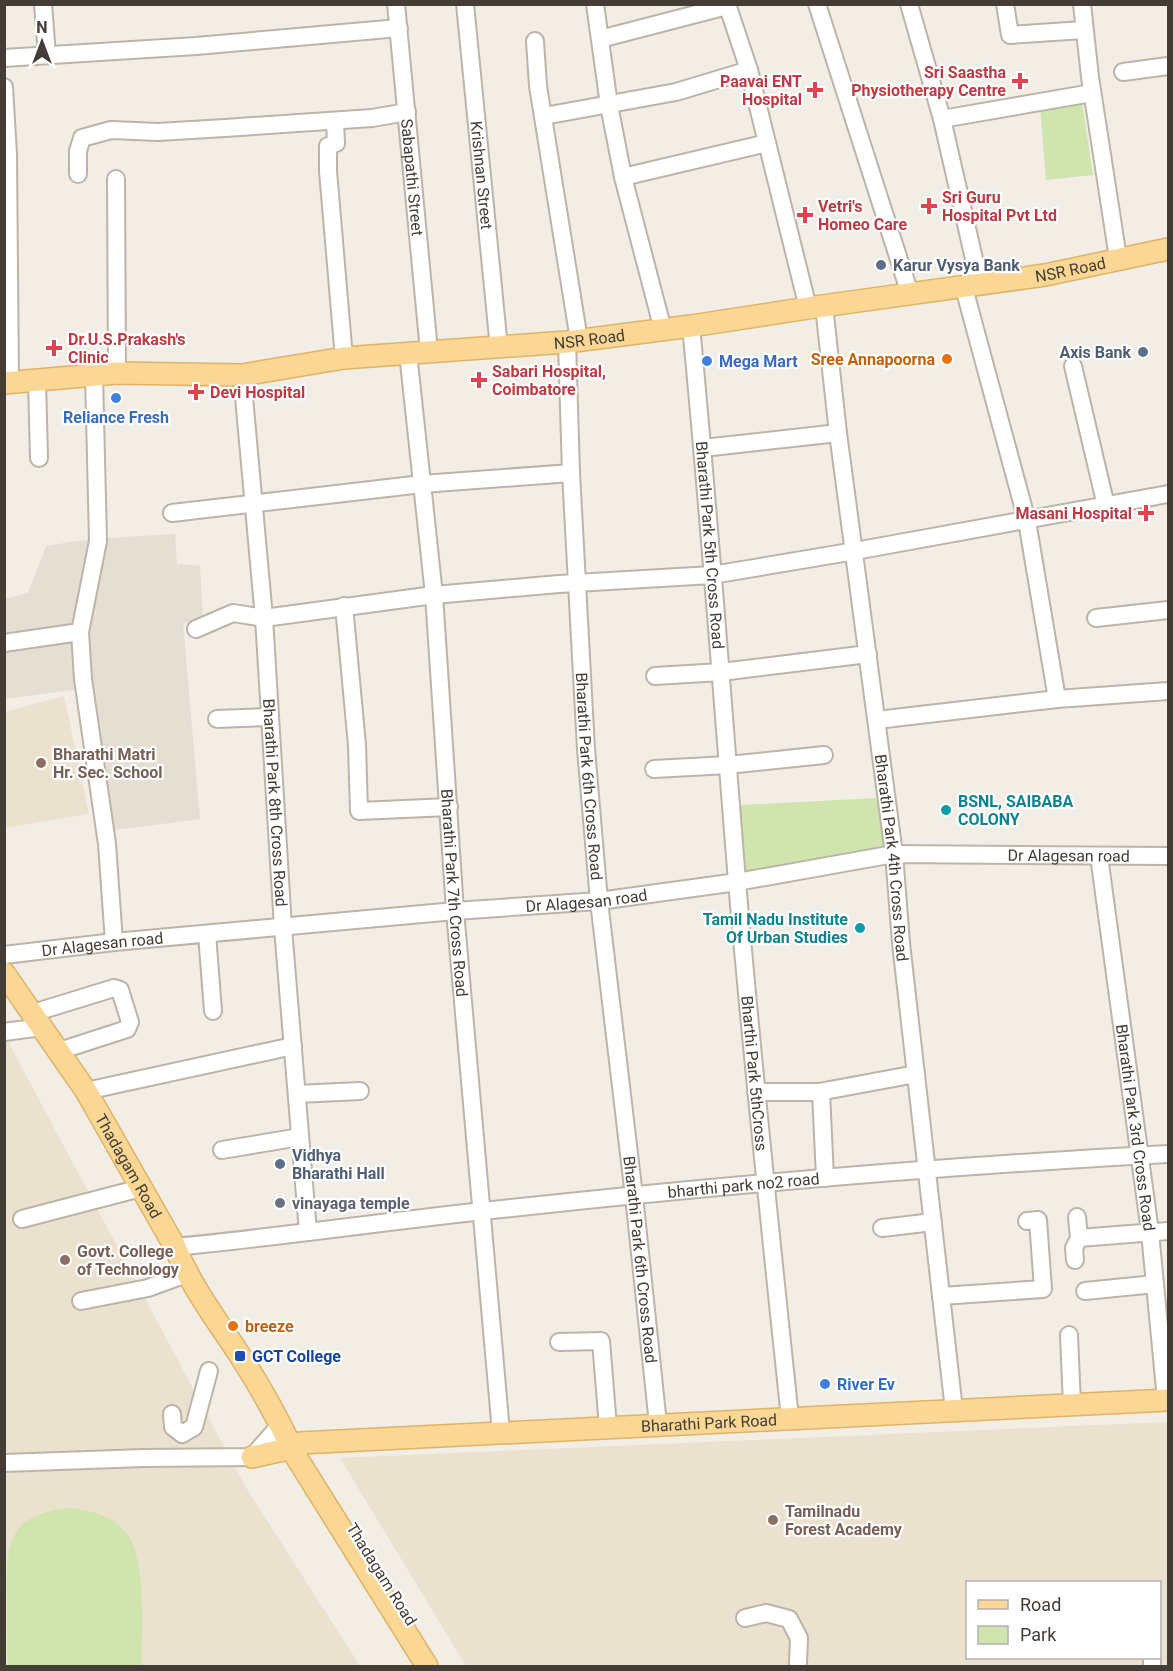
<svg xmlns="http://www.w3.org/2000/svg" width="1173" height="1671" font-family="Roboto,sans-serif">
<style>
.residential{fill:#e5ded3}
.education{fill:#eae1cf;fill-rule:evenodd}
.green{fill:#d0e5ae}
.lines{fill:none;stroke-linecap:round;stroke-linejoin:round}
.minor-casing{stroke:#bdb4a8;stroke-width:20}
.major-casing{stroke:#dfb366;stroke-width:24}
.minor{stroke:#fff;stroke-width:16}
.major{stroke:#fad795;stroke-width:21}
.health-dot{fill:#e0444e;stroke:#fff;stroke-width:2}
.service-dot{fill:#5c6f8a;stroke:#fff;stroke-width:2}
.food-dot{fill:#e8710a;stroke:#fff;stroke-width:2}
.shop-dot{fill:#3f7fe0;stroke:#fff;stroke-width:2}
.education-dot{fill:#8d6e63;stroke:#fff;stroke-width:2}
.culture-dot{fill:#0f9aa8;stroke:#fff;stroke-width:2}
.worship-dot{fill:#6b7280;stroke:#fff;stroke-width:2}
.transit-dot{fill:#1a4fb4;stroke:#fff;stroke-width:2}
.labels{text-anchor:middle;stroke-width:4.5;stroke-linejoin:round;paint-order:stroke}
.health-label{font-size:16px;font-weight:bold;fill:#be3a42;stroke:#fff;text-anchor:start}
.street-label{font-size:16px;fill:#443d35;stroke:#fff}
.service-label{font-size:16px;font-weight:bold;fill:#4e5e75;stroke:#fff;text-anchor:start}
.food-label{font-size:16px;font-weight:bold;fill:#c56008;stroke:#fff;text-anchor:end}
.shop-label{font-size:16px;font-weight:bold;fill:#366cbe;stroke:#fff;text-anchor:start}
.education-label{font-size:16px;font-weight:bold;fill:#785e54;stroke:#fff;text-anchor:start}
.culture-label{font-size:16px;font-weight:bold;fill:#0d838f;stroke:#fff;text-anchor:start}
.worship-label{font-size:16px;font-weight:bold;fill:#5b616d;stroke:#fff;text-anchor:start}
.transit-label{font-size:16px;font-weight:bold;fill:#164399;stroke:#fff;text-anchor:start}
</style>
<rect width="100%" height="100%" fill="#f2ede5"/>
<path class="residential" d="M175,534L177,564L200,566L203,622L183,623L200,819L108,831L87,688L5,699L4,599L28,593L46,546L91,539Z"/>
<g class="education">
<path d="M64,696L89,814L5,828V712Z"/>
<path d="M4,1034L245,1486L360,1666H5Z"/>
<path d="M1168,1422V1666H466L340,1458ZM968,1582H1160V1658H968Z"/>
</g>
<g class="green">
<path d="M1082,102L1093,175L1046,180L1040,106Z"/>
<path d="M876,798L889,850L742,875L741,805Z"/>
<path d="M72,1508C85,1510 97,1512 108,1518C118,1523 130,1535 133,1545C146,1580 141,1630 142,1666H8C7,1643 7,1620 7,1597C6,1541 9,1513 72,1508Z"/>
</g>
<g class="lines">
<g class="minor-casing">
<g id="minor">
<path d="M43,4L47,55"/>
<path id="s1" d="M396,4L429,351"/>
<path id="s2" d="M465,4L499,348"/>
<path d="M595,4L609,105L623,177L663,330"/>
<path d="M727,4L749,70L808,308"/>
<path d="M817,4L910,294"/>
<path d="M909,4L942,119L980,285"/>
<path d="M1005,4L1010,35L1083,30"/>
<path d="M1082,4L1090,77L1118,258"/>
<path d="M600,39L727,6"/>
<path d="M535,41L538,86L579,340"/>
<path d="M4,58L196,46L399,28"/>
<path d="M1123,72L1168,66"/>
<path d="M4,87L8,154L10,383"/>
<path d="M544,116L676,92L749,70"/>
<path d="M942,119L1092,93"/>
<path d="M335,121L336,143L328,146V171L344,358"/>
<path d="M78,174V151L82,138L111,130L158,132L225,128L372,118L407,112"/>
<path d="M623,177L767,143"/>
<path d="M116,179L117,373"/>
<path d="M964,288L1027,521L1057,699"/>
<path id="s3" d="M824,306L838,433L894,854L901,943L954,1410"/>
<path id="s4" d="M691,326C709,511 722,696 737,881C752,1060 771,1239 790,1418"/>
<path id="s5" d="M567,342L571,473L586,749L599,901L634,1196L658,1424"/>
<path id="s6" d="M408,353L434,595L455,911L501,1432"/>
<path d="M1073,366L1106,506"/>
<path id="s7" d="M242,375L264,618L283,928L308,1232"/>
<path d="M37,381L39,458"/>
<path d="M703,448L838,433"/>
<path d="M172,513L422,484L571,473"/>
<path d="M344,606L357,745L359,811L449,807"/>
<path d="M1096,618L1168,610"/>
<path d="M196,629L233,613L264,618L434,595L559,584L712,575L855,551L1168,494"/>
<path d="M80,632L83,679L107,844L114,942"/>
<path d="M4,643L80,632L98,541L94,375"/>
<path d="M655,676L721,672L868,654"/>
<path d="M217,719L270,717"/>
<path d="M877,720L1057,699L1168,691"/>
<path d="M654,769L728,765L824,755"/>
<path id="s8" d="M1099,856L1150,1232L1166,1400"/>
<path d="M207,934L213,1011"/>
<path id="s9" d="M4,955L114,942L455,911L599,901L737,882L894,854L1168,856"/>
<path d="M33,1013L114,988L120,990L130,1022L127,1029L59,1051"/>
<path d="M4,1032L42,1027"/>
<path d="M86,1091L293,1046"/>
<path d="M756,1092H819L916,1074"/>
<path d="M821,1092L825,1178"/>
<path d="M297,1094L360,1091"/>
<path d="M222,1150L300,1137"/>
<path d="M22,1219L141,1188"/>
<path d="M882,1228L933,1222"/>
<path d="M1079,1238L1168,1231"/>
<path id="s10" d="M175,1247C278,1237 381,1222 484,1211C711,1186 940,1166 1168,1154"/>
<path d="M1075,1260L1074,1248L1079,1238L1077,1217"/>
<path d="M1085,1291L1155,1284"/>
<path d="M941,1296L1043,1289L1038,1220L1027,1221"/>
<path d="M81,1301L148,1288L186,1274"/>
<path d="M1069,1335L1072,1405"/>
<path d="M559,1342L601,1341L608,1427"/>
<path d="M172,1414L173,1427L182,1434L194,1427L209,1371"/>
<path d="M4,1463L143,1458L252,1457L281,1424"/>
<path d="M745,1618L766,1613L789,1619L799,1638L798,1663"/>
<path d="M1152,1666V1658"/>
</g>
</g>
<g class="major-casing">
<g id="major">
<path id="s11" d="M4,383L117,373L242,375L344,358L567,342L691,326L808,308L1045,275L1168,249"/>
<path id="s12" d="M4,973L86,1091L175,1247C191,1286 216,1319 239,1354C260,1386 279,1420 295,1455L427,1666"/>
<path id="s13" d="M252,1457L292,1448L300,1443L1168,1400"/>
</g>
</g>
<use href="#minor" class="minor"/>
<use href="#major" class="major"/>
</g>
<g class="health-dot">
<path d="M1017 72h6v6h6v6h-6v6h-6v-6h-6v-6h6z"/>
<path d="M812 81h6v6h6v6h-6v6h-6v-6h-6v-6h6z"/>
<path d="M926 197h6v6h6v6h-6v6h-6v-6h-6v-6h6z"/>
<path d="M802 206h6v6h6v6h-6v6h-6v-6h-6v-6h6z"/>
<path d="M51 339h6v6h6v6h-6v6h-6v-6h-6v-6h6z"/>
<path d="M476 371h6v6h6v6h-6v6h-6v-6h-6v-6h6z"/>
<path d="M193 383h6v6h6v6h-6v6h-6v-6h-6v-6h6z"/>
<path d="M1143 504h6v6h6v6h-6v6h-6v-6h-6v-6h6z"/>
</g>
<g class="service-dot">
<circle cx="881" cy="265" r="6"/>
<circle cx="1143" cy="352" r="6"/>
<circle cx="280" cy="1164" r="6"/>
</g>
<g class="food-dot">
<circle cx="947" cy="359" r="6"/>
<circle cx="233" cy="1326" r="6"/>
</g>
<g class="shop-dot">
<circle cx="707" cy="361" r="6"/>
<circle cx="116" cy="398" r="6"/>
<circle cx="825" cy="1384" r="6"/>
</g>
<g class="education-dot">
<circle cx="41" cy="763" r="6"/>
<circle cx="65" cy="1260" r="6"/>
<circle cx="773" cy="1520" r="6"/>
</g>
<g class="culture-dot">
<circle cx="946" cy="810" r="6"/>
<circle cx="860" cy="928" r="6"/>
</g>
<circle class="worship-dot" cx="280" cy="1203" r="6"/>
<rect class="transit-dot" x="234" y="1350" width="12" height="12" rx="3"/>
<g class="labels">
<g class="health-label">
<text x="1006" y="78" text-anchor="end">Sri Saastha<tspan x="1006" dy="18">Physiotherapy Centre</tspan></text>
<text x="802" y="87" text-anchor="end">Paavai ENT<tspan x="802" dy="18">Hospital</tspan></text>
<text x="942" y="203">Sri Guru<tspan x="942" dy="18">Hospital Pvt Ltd</tspan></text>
<text x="818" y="212">Vetri's<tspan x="818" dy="18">Homeo Care</tspan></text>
<text x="68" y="345">Dr.U.S.Prakash's<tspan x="68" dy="18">Clinic</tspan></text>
<text x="492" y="377">Sabari Hospital,<tspan x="492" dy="18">Coimbatore</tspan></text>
<text x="210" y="398">Devi Hospital</text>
<text x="1132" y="519" text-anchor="end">Masani Hospital</text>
</g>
<g class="street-label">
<text dy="6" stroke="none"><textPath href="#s2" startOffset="172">Krishnan Street</textPath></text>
<text dy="6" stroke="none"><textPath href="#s1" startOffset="174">Sabapathi Street</textPath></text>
<text dy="6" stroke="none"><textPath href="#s11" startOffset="1074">NSR Road</textPath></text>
<text dy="6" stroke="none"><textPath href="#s11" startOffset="588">NSR Road</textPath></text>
<text dy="6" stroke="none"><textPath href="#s4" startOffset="220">Bharathi Park 5th Cross Road</textPath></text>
<text dy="6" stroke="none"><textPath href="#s5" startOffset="435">Bharathi Park 6th Cross Road</textPath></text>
<text dy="6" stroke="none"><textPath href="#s7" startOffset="429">Bharathi Park 8th Cross Road</textPath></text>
<text dy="6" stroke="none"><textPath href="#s9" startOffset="1071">Dr Alagesan road</textPath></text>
<text dy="6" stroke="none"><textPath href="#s3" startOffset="556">Bharathi Park 4th Cross Road</textPath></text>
<text dy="6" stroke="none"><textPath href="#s6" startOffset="542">Bharathi Park 7th Cross Road</textPath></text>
<text dy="6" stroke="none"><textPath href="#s9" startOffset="585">Dr Alagesan road</textPath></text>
<text dy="6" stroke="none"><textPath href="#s9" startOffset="99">Dr Alagesan road</textPath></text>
<text dy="6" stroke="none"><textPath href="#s4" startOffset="750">Bharthi Park 5thCross</textPath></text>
<text dy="6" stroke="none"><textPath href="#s8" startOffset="274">Bharathi Park 3rd Cross Road</textPath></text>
<text dy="6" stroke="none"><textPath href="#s12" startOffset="230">Thadagam Road</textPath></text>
<text dy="6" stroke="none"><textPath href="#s10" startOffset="572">bharthi park no2 road</textPath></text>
<text dy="6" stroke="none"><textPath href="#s5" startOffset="921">Bharathi Park 6th Cross Road</textPath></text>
<text dy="6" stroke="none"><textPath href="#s13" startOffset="460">Bharathi Park Road</textPath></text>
<text transform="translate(382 1574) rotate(58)" y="6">Thadagam Road</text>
</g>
<g class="service-label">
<text x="893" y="271">Karur Vysya Bank</text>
<text x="1131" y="358" text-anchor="end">Axis Bank</text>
<text x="292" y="1161">Vidhya<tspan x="292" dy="18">Bharathi Hall</tspan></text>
</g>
<g class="food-label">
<text x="935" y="365">Sree Annapoorna</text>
<text x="245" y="1332" text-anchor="start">breeze</text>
</g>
<g class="shop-label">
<text x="719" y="367">Mega Mart</text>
<text x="116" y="423" text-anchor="middle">Reliance Fresh</text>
<text x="837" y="1390">River Ev</text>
</g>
<g class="education-label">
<text x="53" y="760">Bharathi Matri<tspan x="53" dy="18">Hr. Sec. School</tspan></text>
<text x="77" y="1257">Govt. College<tspan x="77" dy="18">of Technology</tspan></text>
<text x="785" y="1517">Tamilnadu<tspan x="785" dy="18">Forest Academy</tspan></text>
</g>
<g class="culture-label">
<text x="958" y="807">BSNL, SAIBABA<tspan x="958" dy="18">COLONY</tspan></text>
<text x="848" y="925" text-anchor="end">Tamil Nadu Institute<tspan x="848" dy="18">Of Urban Studies</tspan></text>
</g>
<g class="worship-label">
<text x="292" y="1209">vinayaga temple</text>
</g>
<g class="transit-label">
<text x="252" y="1362">GCT College</text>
</g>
</g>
<rect width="1173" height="1671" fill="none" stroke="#443d35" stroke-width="12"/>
<rect x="966" y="1581" width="195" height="78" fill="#ffffff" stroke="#b4b1ae" stroke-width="1.5"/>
<rect x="978" y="1600" width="30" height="9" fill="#fad795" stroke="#b4b1ae" stroke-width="1.5"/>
<text x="1020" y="1611" font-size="18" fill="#443d35">Road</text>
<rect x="978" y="1626" width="30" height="18" fill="#d0e5ae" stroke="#b4b1ae" stroke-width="1.5"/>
<text x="1020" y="1641" font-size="18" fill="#443d35">Park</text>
<g transform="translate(42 42)" stroke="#ffffff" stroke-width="4.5" paint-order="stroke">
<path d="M0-4.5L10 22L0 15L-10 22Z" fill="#443d35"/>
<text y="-9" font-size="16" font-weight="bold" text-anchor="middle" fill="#443d35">N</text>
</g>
</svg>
